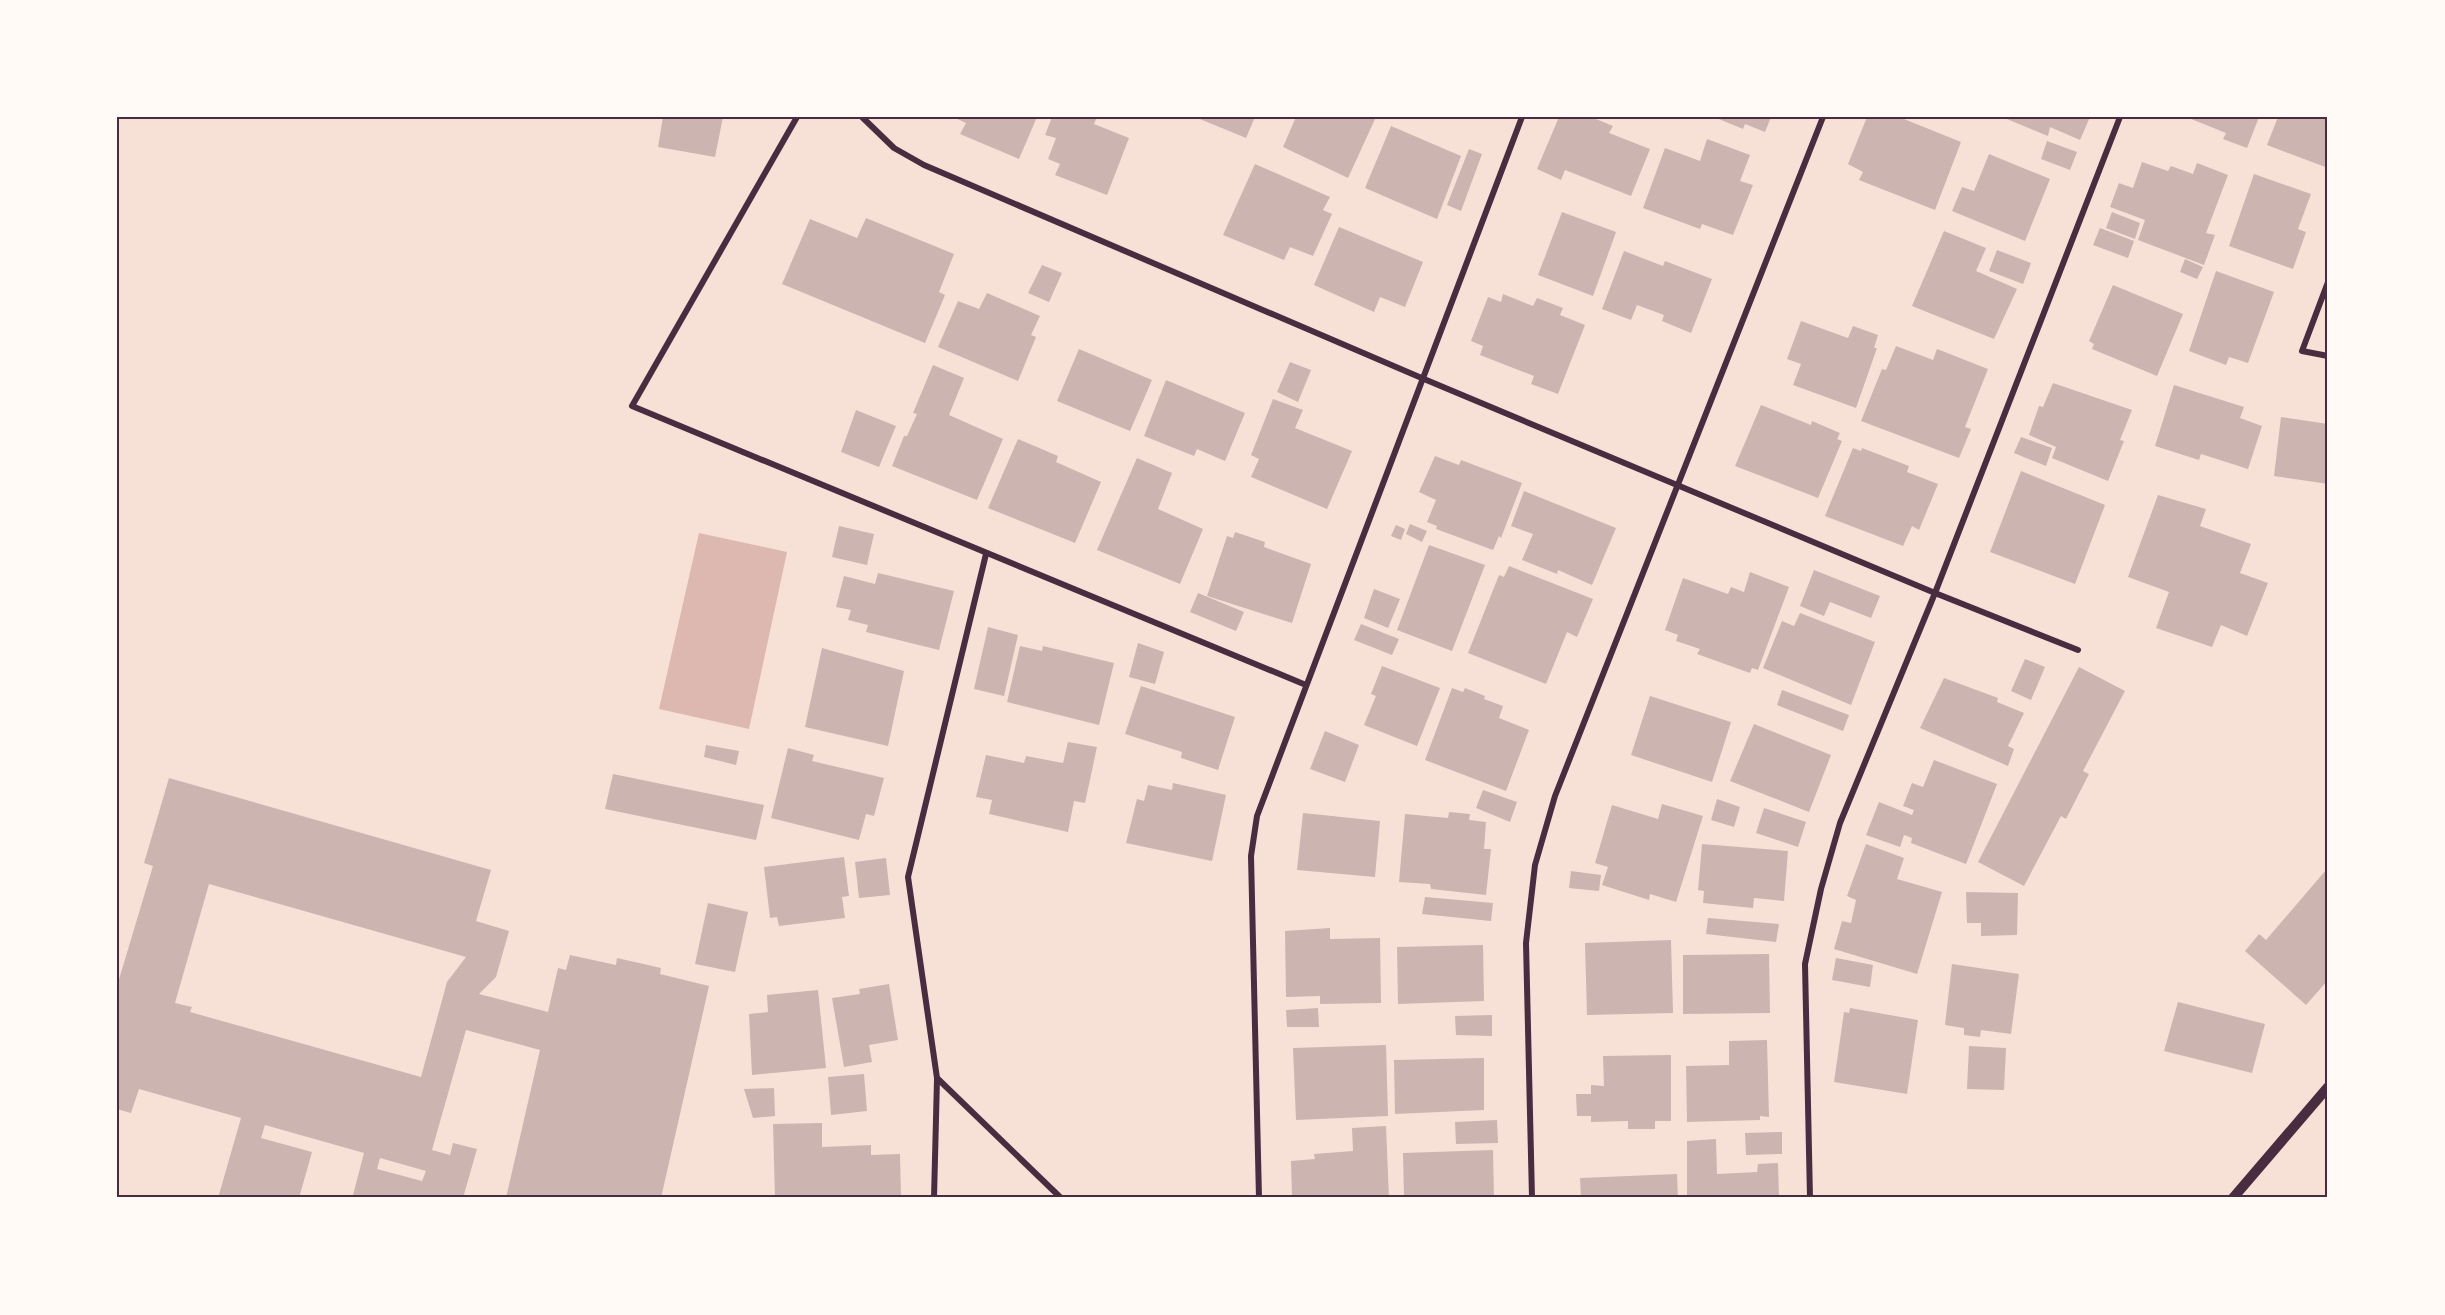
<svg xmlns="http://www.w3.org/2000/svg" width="2445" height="1315" font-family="'Nunito Sans',sans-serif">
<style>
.water{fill:#dcb8b0}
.building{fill:#ccb4b1;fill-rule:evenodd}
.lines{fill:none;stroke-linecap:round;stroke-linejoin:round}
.minor{stroke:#4a2c40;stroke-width:6}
.tertiary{stroke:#4a2c40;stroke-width:10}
.neatline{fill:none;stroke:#4a2c40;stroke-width:2}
</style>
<rect width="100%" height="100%" fill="#f7e1d7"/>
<path class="water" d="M699,533L787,552L749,729L659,709Z"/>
<g class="building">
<path d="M663,117H723L715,157L658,147Z"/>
<path d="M953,117H1037L1019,159L960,134L966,123Z"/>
<path d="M1052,117H1097L1094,124L1129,138L1107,195L1055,175L1060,164L1048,159L1056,138L1045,135Z"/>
<path d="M1195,117H1255L1246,138Z"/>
<path d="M1296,117H1376L1348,178L1283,147Z"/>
<path d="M1559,117H1591L1613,126L1609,133L1650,149L1631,196L1565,170L1561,180L1537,169Z"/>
<path d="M1714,117H1771L1765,132L1745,124L1743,129Z"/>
<path d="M1867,117H1899L1961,142L1935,210L1859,180L1863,172L1848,164Z"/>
<path d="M2002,117H2090L2080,140L2050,127L2048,136Z"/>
<path d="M2186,117H2259L2247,148L2223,139L2226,133Z"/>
<path d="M2278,117H2328V168L2267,145Z"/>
<path d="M1391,126L1461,156L1437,219L1365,188Z"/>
<path d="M1707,139L1750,155L1740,181L1753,185L1733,235L1702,224L1700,229L1643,208L1665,148L1700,161Z"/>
<path d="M2047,141L2077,152L2070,170L2041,159Z"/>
<path d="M1469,149L1482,154L1461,211L1447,205Z"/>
<path d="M1989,154L2050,179L2025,241L1952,211L1962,187L1974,191Z"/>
<path d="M2142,162L2168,171L2171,166L2193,174L2197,163L2228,175L2206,233L2215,235L2204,265L2138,240L2145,220L2110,207L2119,183L2133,188Z"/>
<path d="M1255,164L1330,197L1323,210L1332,214L1313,256L1290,247L1284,260L1223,235Z"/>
<path d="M2254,174L2311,194L2298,229L2306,232L2293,269L2229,246Z"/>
<path d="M1562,212L1616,232L1593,296L1538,275Z"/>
<path d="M2112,212L2140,223L2135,239L2106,228Z"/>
<path d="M866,218L954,254L939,292L945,295L925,343L782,284L810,219L857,238Z"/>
<path d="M1339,227L1423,262L1405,307L1380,297L1374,312L1314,285Z"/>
<path d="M2100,228L2134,241L2128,258L2093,245Z"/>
<path d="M1944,231L1986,248L1976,271L2017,289L1994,339L1912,306Z"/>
<path d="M1997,250L2031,263L2023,284L1989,271Z"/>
<path d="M1624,251L1663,266L1665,261L1712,279L1691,333L1662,321L1664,315L1637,305L1631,320L1602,309Z"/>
<path d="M2185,259L2203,267L2197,279L2180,272Z"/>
<path d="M1042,265L1062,273L1049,302L1028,293Z"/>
<path d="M2216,271L2274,292L2248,363L2229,357L2226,365L2189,351Z"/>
<path d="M2113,285L2183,314L2157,376L2092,349L2094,344L2089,341Z"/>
<path d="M987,293L1040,316L1031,335L1036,337L1018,381L938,347L958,301L979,309Z"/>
<path d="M1503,294L1533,306L1537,298L1563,308L1560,315L1585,325L1558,394L1531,384L1534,376L1480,355L1483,346L1471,341L1488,297L1501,302Z"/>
<path d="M1801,321L1848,338L1853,326L1878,335L1874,348H1877L1856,408L1793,385L1801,364L1787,359Z"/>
<path d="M1896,346L1933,360L1937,349L1988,369L1965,427L1971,429L1959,458L1861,421L1882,369L1886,370Z"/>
<path d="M1079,349L1152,380L1130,431L1057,401Z"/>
<path d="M1290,362L1311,370L1298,402L1277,392Z"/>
<path d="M933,365L964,378L949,415L1003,439L977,500L892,466L904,436H907L917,414L913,413Z"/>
<path d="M1166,380L1245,413L1225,461L1197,449L1194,456L1144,436Z"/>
<path d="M2053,383L2132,410L2120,440L2124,441L2108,481L2052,458L2056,447L2029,435L2039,406L2043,407Z"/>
<path d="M2174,385L2244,407L2240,418L2262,426L2248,469L2201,454L2199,460L2155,446Z"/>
<path d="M1273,399L1303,410L1295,428L1352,451L1327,509L1251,477L1259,459L1251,455Z"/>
<path d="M1761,405L1811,425L1812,421L1840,433L1837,439L1842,441L1818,498L1735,466Z"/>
<path d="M856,410L896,426L879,467L841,452Z"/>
<path d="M2281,417L2328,424V484L2274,476Z"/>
<path d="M2021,437L2052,448L2046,466L2014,453Z"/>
<path d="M1018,439L1058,456L1056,462L1101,482L1075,543L988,508Z"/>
<path d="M1853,448L1861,451L1862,448L1909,466L1907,472L1938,484L1919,530L1912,526L1903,546L1825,516Z"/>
<path d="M1435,456L1459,465L1461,460L1522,483L1501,538L1499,536L1493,550L1436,529L1437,526L1427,522L1436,500L1419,492Z"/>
<path d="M1137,458L1172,473L1158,509L1203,529L1180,584L1097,550Z"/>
<path d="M2021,471L2105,505L2075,584L1990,552Z"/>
<path d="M1524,491L1616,528L1592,585L1558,570L1557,574L1522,560L1533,534L1511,526Z"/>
<path d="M2158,495L2206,509L2200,526L2251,544L2240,573L2268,583L2247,636L2221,625L2212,647L2156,628L2169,592L2128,577Z"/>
<path d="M1410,524L1427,531L1422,542L1406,534Z"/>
<path d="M1396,525L1405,529L1401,540L1391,536Z"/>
<path d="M839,526L874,534L867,565L832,557Z"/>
<path d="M1235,532L1265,542L1264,547L1311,564L1292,623L1207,596L1227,536L1233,538Z"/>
<path d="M1429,545L1485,565L1452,651L1397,630Z"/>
<path d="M1509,566L1593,599L1577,637L1567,632L1546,684L1468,653L1499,575L1504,577Z"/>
<path d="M1814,570L1880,596L1871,618L1830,602L1824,616L1800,606Z"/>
<path d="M1750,572L1789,587L1758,670L1752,668L1750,673L1697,654L1700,649L1676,641L1678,635L1665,630L1683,578L1728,594L1731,587L1744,592Z"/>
<path d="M878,573L954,591L939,650L866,632L868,625L848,620L851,610L836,607L844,576L875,584Z"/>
<path d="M1374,589L1400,599L1388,628L1364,618Z"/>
<path d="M1198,593L1244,612L1236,631L1190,612Z"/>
<path d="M1800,613L1875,642L1851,705L1763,668L1782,621L1794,626Z"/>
<path d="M1361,624L1399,639L1392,655L1354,640Z"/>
<path d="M988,627L1018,635L1004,696L974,689Z"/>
<path d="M1138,643L1164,652L1155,684L1129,677Z"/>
<path d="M1020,646L1042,651L1043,646L1114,663L1099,725L1007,702Z"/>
<path d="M822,648L904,671L888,746L805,727Z"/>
<path d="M2025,659L2045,667L2031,700L2011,691Z"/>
<path d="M1382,666L1440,688L1417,746L1364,725L1376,696L1371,694Z"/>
<path d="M2079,667L2125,691L2083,771L2089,774L2066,819L2061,816L2024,886L1978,862Z"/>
<path d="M1944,678L1998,698L1997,702L2024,713L2008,746L2014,749L2008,766L1920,728Z"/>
<path d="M1141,686L1235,717L1218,770L1181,758L1182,752L1125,734Z"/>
<path d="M1452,688L1463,692L1465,688L1485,696L1484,699L1503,706L1499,718L1529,730L1506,791L1425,760Z"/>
<path d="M1782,690L1849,715L1843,731L1777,705Z"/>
<path d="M1650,696L1731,722L1712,782L1631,755Z"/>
<path d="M1754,724L1831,755L1809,812L1730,781Z"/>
<path d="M1325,731L1359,745L1345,782L1310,769Z"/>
<path d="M1068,742L1097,747L1085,803L1074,801L1068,832L989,814L992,800L976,797L986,755L1024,763L1026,756L1063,763Z"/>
<path d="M706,745L739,751L736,765L704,757Z"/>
<path d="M788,748L814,755L812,761L884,778L874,816L866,814L859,840L771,818Z"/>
<path d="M1934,760L1997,784L1966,864L1911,843L1912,838L1904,835L1900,847L1866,835L1879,802L1912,815L1914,810L1903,806L1912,783L1923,787Z"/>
<path d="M613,774L764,805L756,840L605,809Z"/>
<path d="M169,778L491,870L476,921L509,931L496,977L479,994L548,1012L558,968L566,970L570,955L616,965L617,958L661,968L660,974L709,986L661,1198H506L540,1050L466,1030L432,1150L450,1155L453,1143L477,1149L463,1198H362L353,1195L364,1153L265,1125L261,1138L312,1152L299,1198H218L241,1118L139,1089L131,1113L117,1109V986L153,866L144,863ZM209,884L466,957L447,982L421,1077L190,1012L192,1007L175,1003ZM380,1158L426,1171L422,1181L377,1169Z"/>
<path d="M1173,783L1226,795L1212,861L1126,843L1137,799L1144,801L1148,785L1172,790Z"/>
<path d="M1483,790L1517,802L1510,822L1476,808Z"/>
<path d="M1717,799L1740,807L1734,827L1711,820Z"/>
<path d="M1662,804L1703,816L1676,902L1650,894L1649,900L1602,885L1608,867L1595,863L1612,805L1658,819Z"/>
<path d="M1764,808L1806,822L1798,847L1756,833Z"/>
<path d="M1449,812L1470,814L1469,820L1486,822L1484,849H1491L1486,895L1431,889L1430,884L1399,882L1405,814L1448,818Z"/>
<path d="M1303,813L1380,821L1375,877L1297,870Z"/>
<path d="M1702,844L1788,851L1784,901L1754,898L1753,908L1703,903L1704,891L1698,890Z"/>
<path d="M1866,844L1904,858L1897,879L1942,892L1917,974L1834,949L1842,921L1851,923L1856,900L1847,896Z"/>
<path d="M844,857L849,896L842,897L845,918L779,926L777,917L770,918L764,867Z"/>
<path d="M886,858L890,895L859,898L855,862Z"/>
<path d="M2326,870L2328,980L2306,1005L2245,951L2259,934L2266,940Z"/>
<path d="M1571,871L1601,875L1599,891L1569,888Z"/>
<path d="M1966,892L2018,893L2017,935L1981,936V923H1967Z"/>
<path d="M1425,897L1493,903L1491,921L1422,914Z"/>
<path d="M708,903L748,912L735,972L695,964Z"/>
<path d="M1708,918L1779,924L1776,942L1706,934Z"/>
<path d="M1330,928V939L1380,938L1381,1003L1320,1004V996L1286,997L1285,931Z"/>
<path d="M1671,940L1673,1013L1587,1015L1585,943Z"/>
<path d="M1483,945L1484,1001L1398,1004L1397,947Z"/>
<path d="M1769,954L1770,1013L1683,1014V955Z"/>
<path d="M1836,958L1873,965L1870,987L1832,980Z"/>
<path d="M1952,964L2019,974L2011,1034L1981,1030L1980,1037L1964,1035V1028L1945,1025Z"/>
<path d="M889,984L898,1040L869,1045L872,1062L844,1067L832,998L860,994L859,989Z"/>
<path d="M818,990L826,1068L752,1075L749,1014L768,1012L767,995Z"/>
<path d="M2178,1002L2265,1024L2252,1073L2164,1051Z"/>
<path d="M1318,1008L1319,1027H1287L1286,1010Z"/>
<path d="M1850,1008L1918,1020L1907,1094L1834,1082L1844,1012L1849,1013Z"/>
<path d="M1492,1015V1036L1456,1035L1455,1016Z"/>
<path d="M1767,1040L1769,1117L1760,1116V1120L1687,1122L1686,1066L1729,1065V1041Z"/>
<path d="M1386,1045L1388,1116L1296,1120L1293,1048Z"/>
<path d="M1969,1046L2006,1048L2004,1090L1967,1089Z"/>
<path d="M1671,1055V1121H1655V1129H1628V1121L1591,1122V1116H1577L1576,1094H1591V1085L1604,1086L1603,1056Z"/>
<path d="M1484,1058V1110L1395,1114L1394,1060Z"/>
<path d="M864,1074L867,1111L831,1115L828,1077Z"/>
<path d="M774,1088L775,1116L753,1118L744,1089Z"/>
<path d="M1497,1120L1498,1143L1456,1144L1455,1122Z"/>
<path d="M822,1123V1147L871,1145V1155L900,1154L901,1198H775L773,1124Z"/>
<path d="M1386,1126L1389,1198H1292L1291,1161L1315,1159L1314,1154L1353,1151L1352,1128Z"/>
<path d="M1782,1132V1154L1746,1155L1745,1133Z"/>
<path d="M1716,1139L1717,1174L1757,1172L1758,1164L1778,1163L1779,1198H1687V1141Z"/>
<path d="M1493,1150L1494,1198H1404L1403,1153Z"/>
<path d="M1677,1174L1678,1198H1581L1580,1178Z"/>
</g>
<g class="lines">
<g class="minor">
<path d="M797,117L632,406L1306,685"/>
<path d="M862,117L894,148L924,165L1424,379L1935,593L2078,650"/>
<path d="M2328,282L2302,351L2328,356"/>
<path d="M986,554L908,877L937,1078L1061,1198"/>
<path d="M934,1198L937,1079"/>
<path d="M1259,1198L1251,856L1257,816L1522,117"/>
<path d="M1532,1198L1526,943L1535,865L1555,796L1823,117"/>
<path d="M1810,1198L1805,964L1821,889L1840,823L1935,593L2120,117"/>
</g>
<path class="tertiary" d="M2233,1198L2328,1087"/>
</g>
<rect width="2445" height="1315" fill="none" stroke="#fffaf5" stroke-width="237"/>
<rect x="118" y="118" width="2208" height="1078" class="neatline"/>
</svg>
